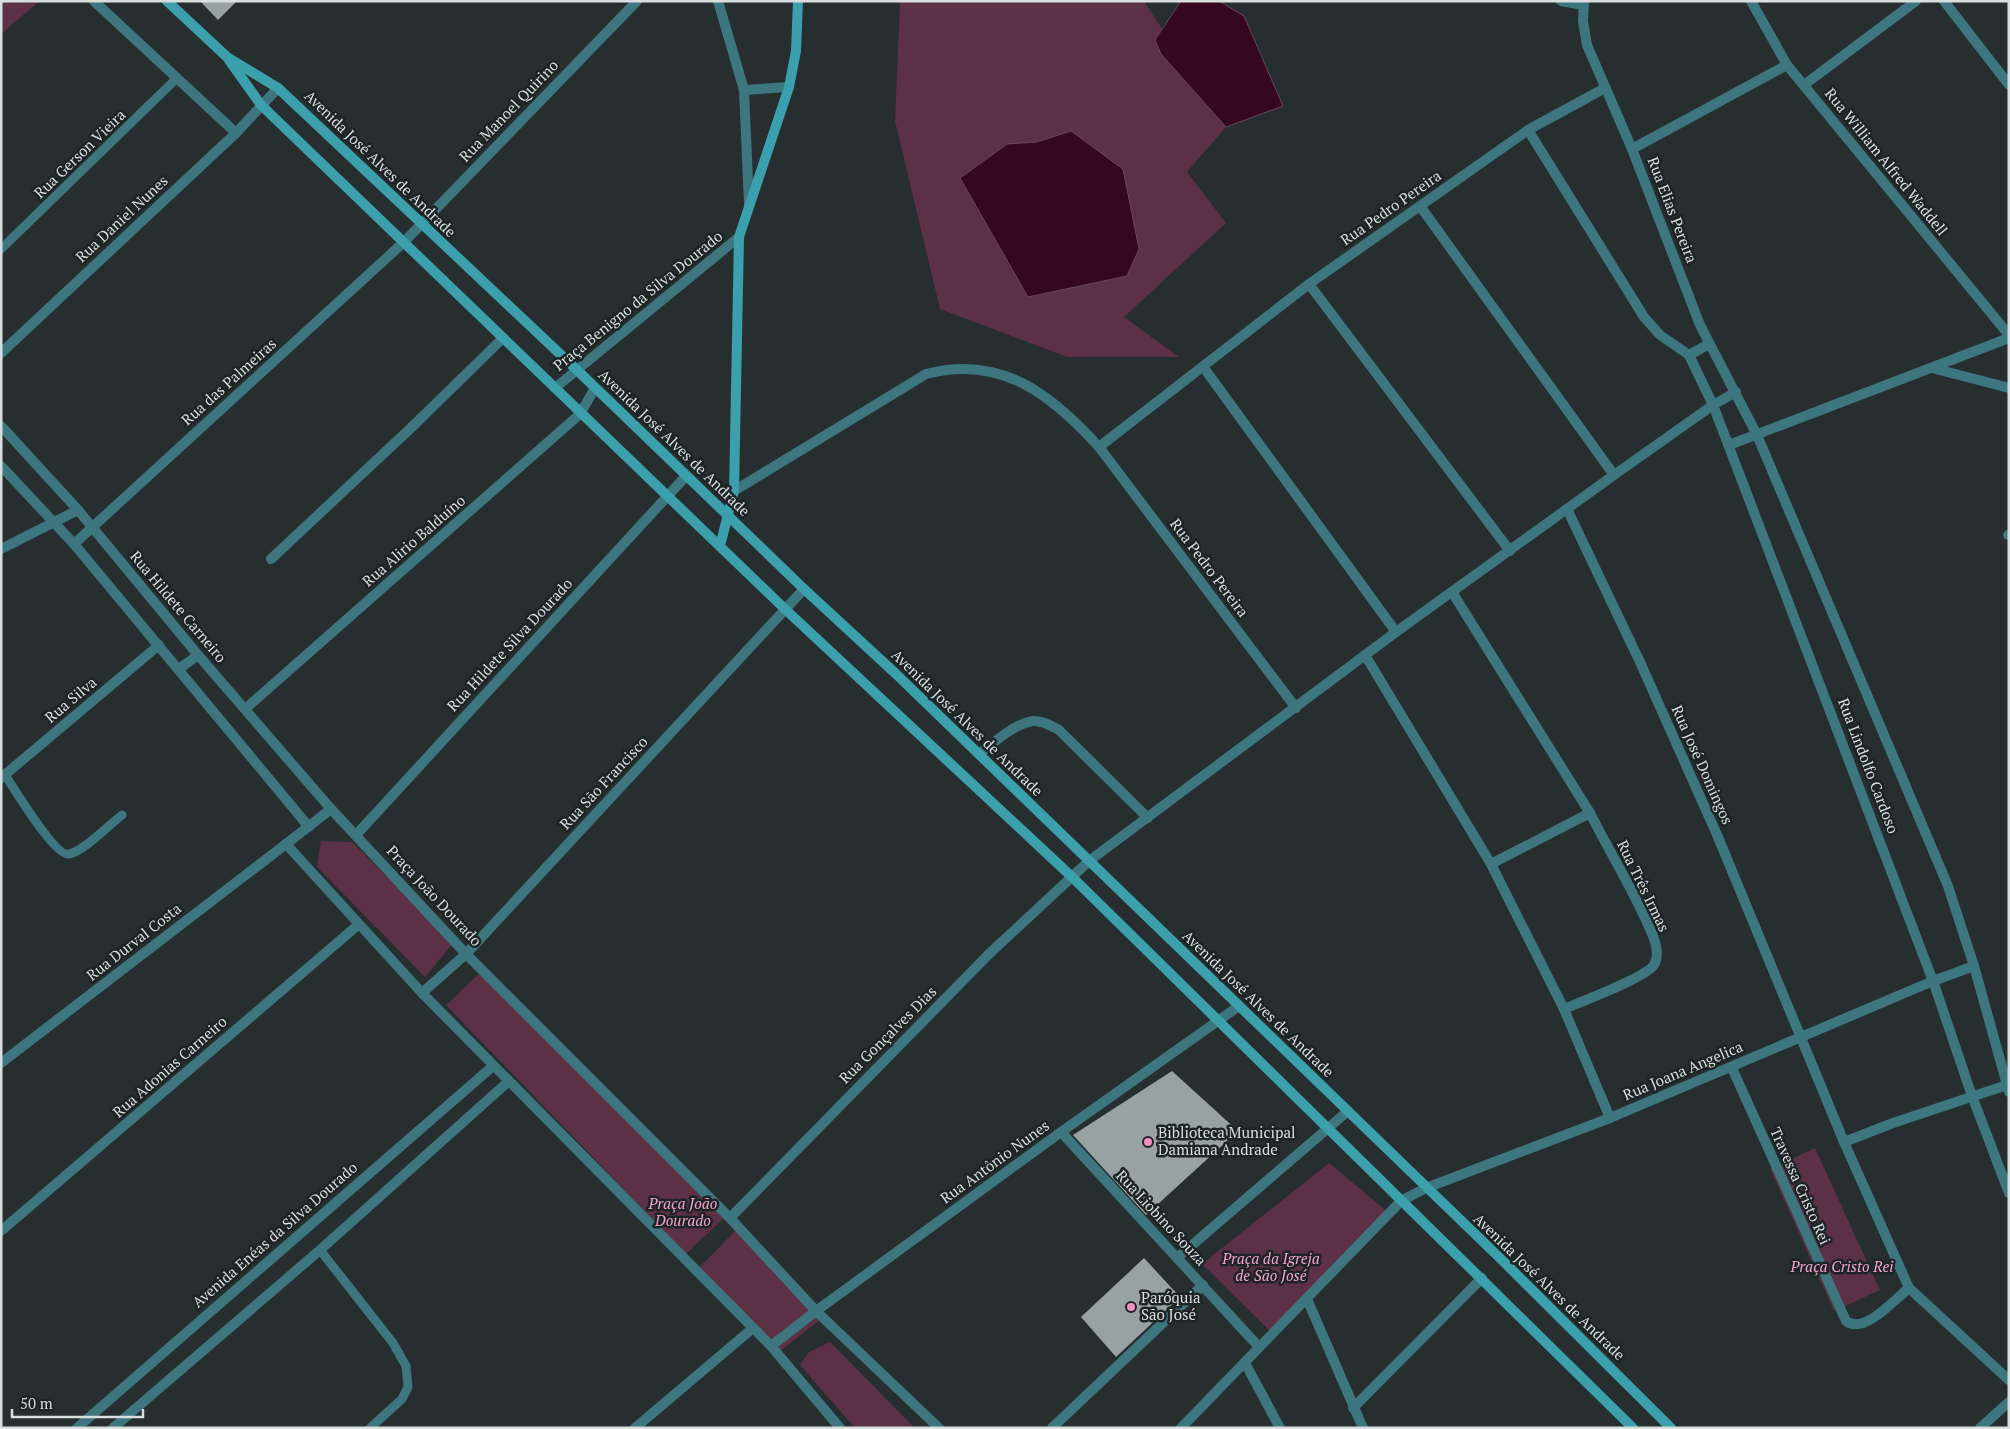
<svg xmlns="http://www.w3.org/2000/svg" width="2010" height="1429" font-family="'PT Serif',serif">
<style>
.green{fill:#5c3045}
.water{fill:#350820;stroke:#664859}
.building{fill:#98a2a3}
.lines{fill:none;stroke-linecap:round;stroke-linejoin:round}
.lane{stroke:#3d767e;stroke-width:9}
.street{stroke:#3d767e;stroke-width:10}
.secondary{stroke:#3b9fac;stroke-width:10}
.poi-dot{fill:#fc8fc1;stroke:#1d2426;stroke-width:2}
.labels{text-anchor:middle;stroke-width:5;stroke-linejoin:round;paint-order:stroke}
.street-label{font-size:15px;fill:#d9dedf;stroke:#1d2426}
.poi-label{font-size:15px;fill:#d9dedf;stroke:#1d2426;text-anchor:start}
.park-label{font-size:15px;font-style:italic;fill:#f5a3c7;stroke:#1d2426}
</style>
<rect width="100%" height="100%" fill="#262e2f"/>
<g class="green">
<path d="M1,1H40L1,34Z"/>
<path d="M900,1H1144L1226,127L1187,172L1226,223L1124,317L1179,357H1067L940,309L895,121Z"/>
<path d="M321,841L352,842L453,943L425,977L317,867Z"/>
<path d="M482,971L725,1217L686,1254L446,1005Z"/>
<path d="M1815,1148L1880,1290L1834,1311L1770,1169Z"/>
<path d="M1329,1163L1390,1214L1271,1332L1202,1264Z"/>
<path d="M736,1230L825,1316L779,1352L699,1268Z"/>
<path d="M830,1342L915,1428H855L800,1365L809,1352Z"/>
</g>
<g class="water">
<path d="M1181,1H1219L1244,16L1283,106L1226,127L1161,54L1155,40Z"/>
<path d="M1071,131L1123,169L1139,249L1127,276L1028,297L960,178L1007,144L1037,142Z"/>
</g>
<g class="building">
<path d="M200,1H237L218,20Z"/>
<path d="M1172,1071L1238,1131L1146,1215L1073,1135Z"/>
<path d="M1144,1258L1180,1297L1116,1357L1081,1317Z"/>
</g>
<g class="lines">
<g class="lane">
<path d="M1,249L177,78"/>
<path d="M5,775C14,788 55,857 69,854C83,852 110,824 122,815"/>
<path d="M320,1250L393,1343L406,1366L408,1387L402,1399L370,1428"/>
</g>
<g class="street">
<path d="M94,1L236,133"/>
<path d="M718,1L744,90L749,204"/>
<path d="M1561,1L1583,5"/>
<path d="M1584,1L1583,21L1587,45L1632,149L1700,325L1757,435L1948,886L1974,966L2009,1092"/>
<path d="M1751,1L1787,65L2009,335"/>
<path d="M1944,1L2009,85"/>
<path d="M1804,85L1916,1"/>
<path d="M744,90L789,87"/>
<path d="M1528,130L1644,317L1660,335L1689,355L1713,405L1933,981L1972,1096L2009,1193"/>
<path d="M1632,149L1787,65"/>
<path d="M1420,206L1614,475"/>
<path d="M1309,284L1510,551"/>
<path d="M1,353L236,133L278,88"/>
<path d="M1689,355L1709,344"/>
<path d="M1204,368L1396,632"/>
<path d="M1932,368L2009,388"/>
<path d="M555,388L739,237"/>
<path d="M1,426L78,510L198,655L331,809L466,954L730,1218L816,1311L939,1428"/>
<path d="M1729,445L2009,338"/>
<path d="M1099,447L1309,284L1528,130L1605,88"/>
<path d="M1,466L74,544L309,827"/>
<path d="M734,491L926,374C1001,354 1052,395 1099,447L1296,708"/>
<path d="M1567,509L1640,662L1718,837L1844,1142L1909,1288L2009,1380"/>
<path d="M2008,535H2009"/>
<path d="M74,544L404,242L637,1"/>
<path d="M1,549L78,510"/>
<path d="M271,559L413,426L503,338"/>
<path d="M1452,592L1590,813"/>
<path d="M1365,655L1491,864L1564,1009L1610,1118"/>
<path d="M179,669L198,655"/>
<path d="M245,709L580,414L595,388"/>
<path d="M979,754C994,743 1013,724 1033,721C1042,720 1051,726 1059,730L1148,818"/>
<path d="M1,778L159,645"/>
<path d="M331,809L286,844L422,993L771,1346L840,1428"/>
<path d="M356,835L686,476"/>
<path d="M1491,864L1590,813C1610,853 1636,894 1653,936C1656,944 1659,957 1654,965C1645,978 1582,1001 1564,1009"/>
<path d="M422,993L466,954L804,589"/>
<path d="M1,1063L286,844"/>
<path d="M1732,1068L1846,1321C1864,1335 1894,1300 1909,1288"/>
<path d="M1061,1132L1259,1347"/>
<path d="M1844,1142L1893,1123L2007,1085"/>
<path d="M730,1218L990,953L1089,861L1396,632L1614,475L1713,405L1736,392"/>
<path d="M1,1231L358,925"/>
<path d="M1177,1258L1348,1111"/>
<path d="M1307,1299L1363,1428"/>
<path d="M771,1346L816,1311L1061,1132L1239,1006"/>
<path d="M1245,1363L1280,1428"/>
<path d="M1353,1408L1482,1278"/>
<path d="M77,1428L493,1066"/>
<path d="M113,1428L320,1250L509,1081"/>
<path d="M635,1428L753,1328"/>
<path d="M1052,1428L1203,1285"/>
<path d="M1181,1428L1401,1201L1426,1188L1610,1118L1933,981L1974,966"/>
<path d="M1980,1428L2009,1402"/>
</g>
<g class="secondary">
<path d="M167,1L227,57L278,88L577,370L804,589L895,673L1503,1261L1671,1428"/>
<path d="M229,60L261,105L786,610L1071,876L1633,1428"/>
<path d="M720,546L734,491L739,237L789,87L796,51L798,1"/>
</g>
</g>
<g class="poi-dot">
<circle cx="1148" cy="1142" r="5"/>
<circle cx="1131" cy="1307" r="5"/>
</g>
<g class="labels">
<g class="street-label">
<text transform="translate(509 111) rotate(-46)" y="5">Rua Manoel Quirino</text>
<text transform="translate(80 154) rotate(-44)" y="5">Rua Gerson Vieira</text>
<text transform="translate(1886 162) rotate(51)" y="5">Rua William Alfred Waddell</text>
<text transform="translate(380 164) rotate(44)" y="5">Avenida José Alves de Andrade</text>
<text transform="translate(1391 208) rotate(-35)" y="5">Rua Pedro Pereira</text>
<text transform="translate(1672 210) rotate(69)" y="5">Rua Elias Pereira</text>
<text transform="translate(122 219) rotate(-43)" y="5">Rua Daniel Nunes</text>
<text transform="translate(638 301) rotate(-39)" y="5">Praça Benigno da Silva Dourado</text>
<text transform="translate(229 382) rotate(-42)" y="5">Rua das Palmeiras</text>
<text transform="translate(674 443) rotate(44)" y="5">Avenida José Alves de Andrade</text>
<text transform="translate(414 541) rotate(-41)" y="5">Rua Alirio Balduíno</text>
<text transform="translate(1209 568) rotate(53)" y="5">Rua Pedro Pereira</text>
<text transform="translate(178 607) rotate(50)" y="5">Rua Hildete Carneiro</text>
<text transform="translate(510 645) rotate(-47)" y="5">Rua Hildete Silva Dourado</text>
<text transform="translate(71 700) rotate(-40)" y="5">Rua Silva</text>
<text transform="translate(967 723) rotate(44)" y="5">Avenida José Alves de Andrade</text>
<text transform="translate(1702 765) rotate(66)" y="5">Rua José Domingos</text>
<text transform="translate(1868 766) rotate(69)" y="5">Rua Lindolfo Cardoso</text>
<text transform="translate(604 783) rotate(-47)" y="5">Rua São Francisco</text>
<text transform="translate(1643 886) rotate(64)" y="5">Rua Três Irmas</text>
<text transform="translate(434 896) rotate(47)" y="5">Praça João Dourado</text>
<text transform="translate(134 942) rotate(-38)" y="5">Rua Durval Costa</text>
<text transform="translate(1258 1004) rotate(44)" y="5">Avenida José Alves de Andrade</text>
<text transform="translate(888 1035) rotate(-45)" y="5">Rua Gonçalves Dias</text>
<text transform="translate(170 1067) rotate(-41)" y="5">Rua Adonias Carneiro</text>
<text transform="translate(1683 1071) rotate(-23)" y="5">Rua Joana Angelica</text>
<text transform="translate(995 1162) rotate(-36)" y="5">Rua Antônio Nunes</text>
<text transform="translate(1800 1186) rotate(66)" y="5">Travessa Cristo Rei</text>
<text transform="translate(1161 1218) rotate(47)" y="5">Rua Liobino Souza</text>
<text transform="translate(275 1235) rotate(-41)" y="5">Avenida Enéas da Silva Dourado</text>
<text transform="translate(1549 1287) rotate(44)" y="5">Avenida José Alves de Andrade</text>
</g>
<g class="poi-label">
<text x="1158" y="1138">Biblioteca Municipal<tspan x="1158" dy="17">Damiana Andrade</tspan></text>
<text x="1141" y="1303">Paróquia<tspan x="1141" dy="17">São José</tspan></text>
</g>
<g class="park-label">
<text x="683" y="1209">Praça João<tspan x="683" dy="17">Dourado</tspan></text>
<text x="1271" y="1264">Praça da Igreja<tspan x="1271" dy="17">de São José</tspan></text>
<text x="1842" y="1272">Praça Cristo Rei</text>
</g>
</g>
<rect width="2010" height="1429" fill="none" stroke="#d9dedf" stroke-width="5"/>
<path d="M12 1409v8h131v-8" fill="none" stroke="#d9dedf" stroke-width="2.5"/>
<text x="20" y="1409" font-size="15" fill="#d9dedf" stroke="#1d2426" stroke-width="4" paint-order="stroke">50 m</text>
</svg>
